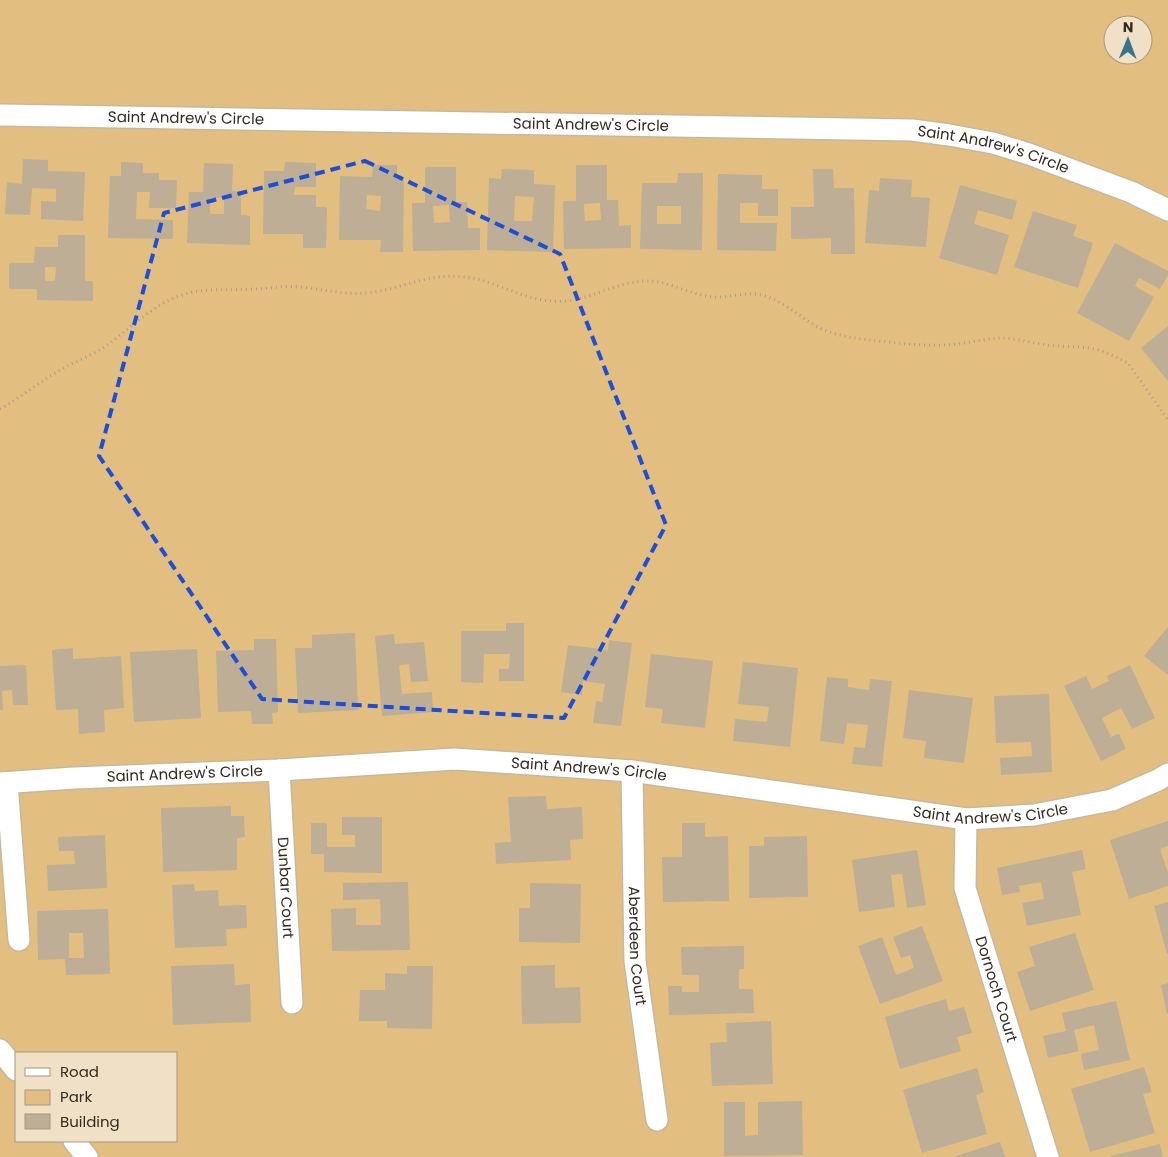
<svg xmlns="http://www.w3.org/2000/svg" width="1168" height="1157" font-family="Poppins,sans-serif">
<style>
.green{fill:#e2bf81;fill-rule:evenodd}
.building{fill:#bdae95;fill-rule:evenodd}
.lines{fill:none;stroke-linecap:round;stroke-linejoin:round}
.street-casing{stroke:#c7b89d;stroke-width:24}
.path{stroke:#aa9e89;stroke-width:3;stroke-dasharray:1 4;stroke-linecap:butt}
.street{stroke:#fff;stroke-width:21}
.marked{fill:none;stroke:#1d4ed8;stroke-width:4;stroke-dasharray:10 6;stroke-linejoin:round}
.labels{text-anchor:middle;stroke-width:4.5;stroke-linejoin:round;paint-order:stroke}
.street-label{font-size:15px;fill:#312b21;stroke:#f0e0c5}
</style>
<rect width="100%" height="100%" fill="#f0e0c5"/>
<path class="green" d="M0,0H1168V1157H0ZM1113,25H1143V55H1113ZM16,1053H176V1141H16Z"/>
<g class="building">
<path d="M23,159L48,160V171L85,172L83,221L41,219V201L56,202V189L32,188L30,215L5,214L7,182L22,184Z"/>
<path d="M121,162L143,163V173H159V180H177L176,208H149L150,192H137L136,219L173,220V239L108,238L110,176H121Z"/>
<path d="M285,162L316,163V187H295L294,195H316V207H327L326,248H303V234H263L264,171H284Z"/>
<path d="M204,163L233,164L232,191H241V215L250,216V245L187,243L189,192H203ZM210,198H224V214H210Z"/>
<path d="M373,165H397V178H404L403,252H380L381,240H339L340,176L372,177ZM367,195L381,196L380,211L366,209Z"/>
<path d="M576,165H607V200H618L619,226L631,225V248L564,249L563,201H576ZM600,203L601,220L585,221L584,204Z"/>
<path d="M425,167H456V202H467L468,228H480V250L413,251L412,203H425ZM449,205L450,222L434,223L433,206Z"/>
<path d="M502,169L534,170V184L555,185L553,252L487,250L489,178L501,179ZM515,196L534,197L532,221H514Z"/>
<path d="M813,169H833L834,188H854L855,254H831V238L791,239V207H814Z"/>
<path d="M678,173H703L702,250L640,249L642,183H677ZM657,206H681V224H657Z"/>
<path d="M718,174L762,175V189H778V216H758V203H740V223H777L776,251L717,250Z"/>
<path d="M880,178L912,180L911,197L930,198L926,247L865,243L869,190L879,191Z"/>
<path d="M960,185L1017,201L1012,220L978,210L974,224L1009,235L997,275L939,258Z"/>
<path d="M1033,211L1077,225L1073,236L1093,243L1078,288L1014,267Z"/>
<path d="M58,235H85V281H93V301L37,300V289H9V263H34L35,247H58ZM45,267H56L55,281H45Z"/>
<path d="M1115,243L1168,271V275L1160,289L1139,278L1135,286L1154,297L1129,341L1077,313Z"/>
<path d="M1168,326V381L1141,348Z"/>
<path d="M506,623H524V681H499V669H509L510,654H484L483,683L461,682V631H506Z"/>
<path d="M1168,627V675L1144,656Z"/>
<path d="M355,633L358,710L298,713L295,648H312V635Z"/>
<path d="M394,634L395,644L424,642L428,681L411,682L409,664L399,665L402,694L432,692L433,712L382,716L375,636Z"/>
<path d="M254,639H276L278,712L272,713L273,724H252L251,711L218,712L216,651L254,650Z"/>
<path d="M609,640L632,643L621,726L593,723L596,701L602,702L605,684L583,681L582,695L561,692L568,645L608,650Z"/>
<path d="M73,648V659L121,656L124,708L104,710L105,732L79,734L78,709L56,710L52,650Z"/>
<path d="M197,649L201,718L134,722L130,652Z"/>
<path d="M651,654L713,661L705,728L661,723L663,709L645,707Z"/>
<path d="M743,662L798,668L790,747L733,741L735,719L767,722L769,707L738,704Z"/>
<path d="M26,665L28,705H13L12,690L2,691L3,710H0V666Z"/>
<path d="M1130,665L1155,718L1132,729L1121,708L1102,718L1111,737L1119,734L1126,749L1101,761L1064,686L1086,676L1092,689L1109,681L1107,676Z"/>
<path d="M827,677L848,679V687L869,690L870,679L892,681L882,767L852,764L854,747L865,748L868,725L847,723L844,744L820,741Z"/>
<path d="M909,690L973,698L964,763L924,758L926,741L903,738Z"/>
<path d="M1049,694L1052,772L1001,775L1000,758L1032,756L1031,742L996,743L994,696Z"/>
<path d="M546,796L547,809L582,807L583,839L570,840L571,860L496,864L495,843L511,842L508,797Z"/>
<path d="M231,806V816H244L245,837L237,838V870L163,872L161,808Z"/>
<path d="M342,817H382V873L324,872V854H311V823H327V847H355V835H342Z"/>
<path d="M1168,821V846L1160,849L1168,873V886L1129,899L1110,840Z"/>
<path d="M682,823H705V837L728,836L729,901L663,902L662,857H682Z"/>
<path d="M105,835L107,888L48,891L47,865L75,864L74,851H59L58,837Z"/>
<path d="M807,836L808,897L749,898V846H764V837Z"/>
<path d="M917,850L926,905L907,908L902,874L891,875L895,907L859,912L852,860Z"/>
<path d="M1082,850L1086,869L1072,872L1081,915L1027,926L1022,903L1044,899L1041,882L1019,886L1020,892L1002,895L997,868Z"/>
<path d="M408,882L410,950L332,951L331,909L356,908V925H381L380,899L343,900V883Z"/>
<path d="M530,883L581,884L580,943L519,942V908H530Z"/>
<path d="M194,884L195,891L218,890L219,906L246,905L247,928L226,929L227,946L175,948L172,885Z"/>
<path d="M1168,902V954H1167L1154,906Z"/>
<path d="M108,909L110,974L66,975L65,959L38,960L37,911ZM69,933H83L84,958H69Z"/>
<path d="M922,926L943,981L880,1004L858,946L882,937L896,975L914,968L910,955L901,958L893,937Z"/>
<path d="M1075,933L1094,990L1030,1011L1017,972L1035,966L1029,947Z"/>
<path d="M744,946V969H739V989H753L754,1013L669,1015L668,986H682V992H699V975H682L681,947Z"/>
<path d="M234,964L235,985L250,984L251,1022L173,1025L171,966Z"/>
<path d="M555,965V988L580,987L581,1023L522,1024L521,966Z"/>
<path d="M407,966H433L432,1029L387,1028V1021H359L360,990H385V973L407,974Z"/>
<path d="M1168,983V1014H1167L1161,985Z"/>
<path d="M946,999L949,1011L964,1007L972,1033L957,1037L961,1051L900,1069L885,1017Z"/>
<path d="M1116,1001L1130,1060L1084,1070L1081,1054L1099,1050L1094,1025L1074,1030L1079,1051L1048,1058L1043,1036L1066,1031L1062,1013Z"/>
<path d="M771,1021L773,1084L712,1086L710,1043L727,1042L726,1023Z"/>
<path d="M1144,1067L1152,1092L1143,1094L1155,1133L1090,1152L1071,1089Z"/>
<path d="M977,1068L984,1092L976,1095L987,1134L922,1153L903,1090Z"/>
<path d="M802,1101L803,1155L724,1156V1102H745V1136L758,1135V1102Z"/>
<path d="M1000,1142L1005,1157H953Z"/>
<path d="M1160,1144L1163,1157H1111V1156Z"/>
</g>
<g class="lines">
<g class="street-casing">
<g id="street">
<path id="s1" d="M0,115L912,130L949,135L993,143L1029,154L1131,192L1168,210"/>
<path id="s2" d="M279,770L292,1003"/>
<path id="s3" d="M632,771L635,961L657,1120"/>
<path id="s4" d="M0,783L74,778L279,770L455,759L632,771L966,819L1034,815L1112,800L1158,780L1168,774"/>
<path d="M7,783L19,940"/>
<path id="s5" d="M966,819L965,888L1048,1157"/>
<path d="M0,1050L16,1070"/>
<path d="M74,1141L87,1157"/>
</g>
</g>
<path class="path" d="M0,409C21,397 40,382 60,370C74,362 89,357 103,348C129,330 151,305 182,295C206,287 228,291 253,289C269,289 284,285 300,287C323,289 343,295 366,293C401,290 427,272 465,277C499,281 528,304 563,301C590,300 614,283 644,281C669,280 689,295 713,297C727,298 741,293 755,294C780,297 796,315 818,327C834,335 851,338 869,340C895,343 921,346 947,345C965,344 982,339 1000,338C1016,338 1032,343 1047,345C1061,347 1075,346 1089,348C1103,350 1116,357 1128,363L1168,420"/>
<use href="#street" class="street"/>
</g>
<path class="marked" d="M365,161L560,254L666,525L564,718L262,699L99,456L164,213Z"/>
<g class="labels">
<g class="street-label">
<text dy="5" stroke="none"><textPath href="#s1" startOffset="186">Saint Andrew's Circle</textPath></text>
<text dy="5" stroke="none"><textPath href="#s1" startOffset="591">Saint Andrew's Circle</textPath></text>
<text dy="5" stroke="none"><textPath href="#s1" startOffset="996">Saint Andrew's Circle</textPath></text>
<text dy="5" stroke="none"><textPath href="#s4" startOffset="590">Saint Andrew's Circle</textPath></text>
<text dy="5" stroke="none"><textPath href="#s4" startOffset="185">Saint Andrew's Circle</textPath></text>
<text dy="5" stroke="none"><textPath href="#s4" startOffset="995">Saint Andrew's Circle</textPath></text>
<text dy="5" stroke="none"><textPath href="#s2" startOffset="118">Dunbar Court</textPath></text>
<text dy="5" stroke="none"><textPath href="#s3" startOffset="175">Aberdeen Court</textPath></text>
<text dy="5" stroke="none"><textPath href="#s5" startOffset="175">Dornoch Court</textPath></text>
</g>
</g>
<rect x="15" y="1052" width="162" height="90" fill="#f0e0c5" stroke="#a49883"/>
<rect x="25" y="1068" width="25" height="8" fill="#ffffff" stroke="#a49883"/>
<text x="60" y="1077" font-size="15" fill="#312b21">Road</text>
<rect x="25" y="1090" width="25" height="15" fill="#e2bf81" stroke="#a49883"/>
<text x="60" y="1102" font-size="15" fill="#312b21">Park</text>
<rect x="25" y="1114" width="25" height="15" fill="#bdae95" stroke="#a49883"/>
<text x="60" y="1127" font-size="15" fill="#312b21">Building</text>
<g transform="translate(1128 40) rotate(1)"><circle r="24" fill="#f0e0c5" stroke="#a49883"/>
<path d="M0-4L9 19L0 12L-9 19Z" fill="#3b728d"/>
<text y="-8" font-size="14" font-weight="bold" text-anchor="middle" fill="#312b21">N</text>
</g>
</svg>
